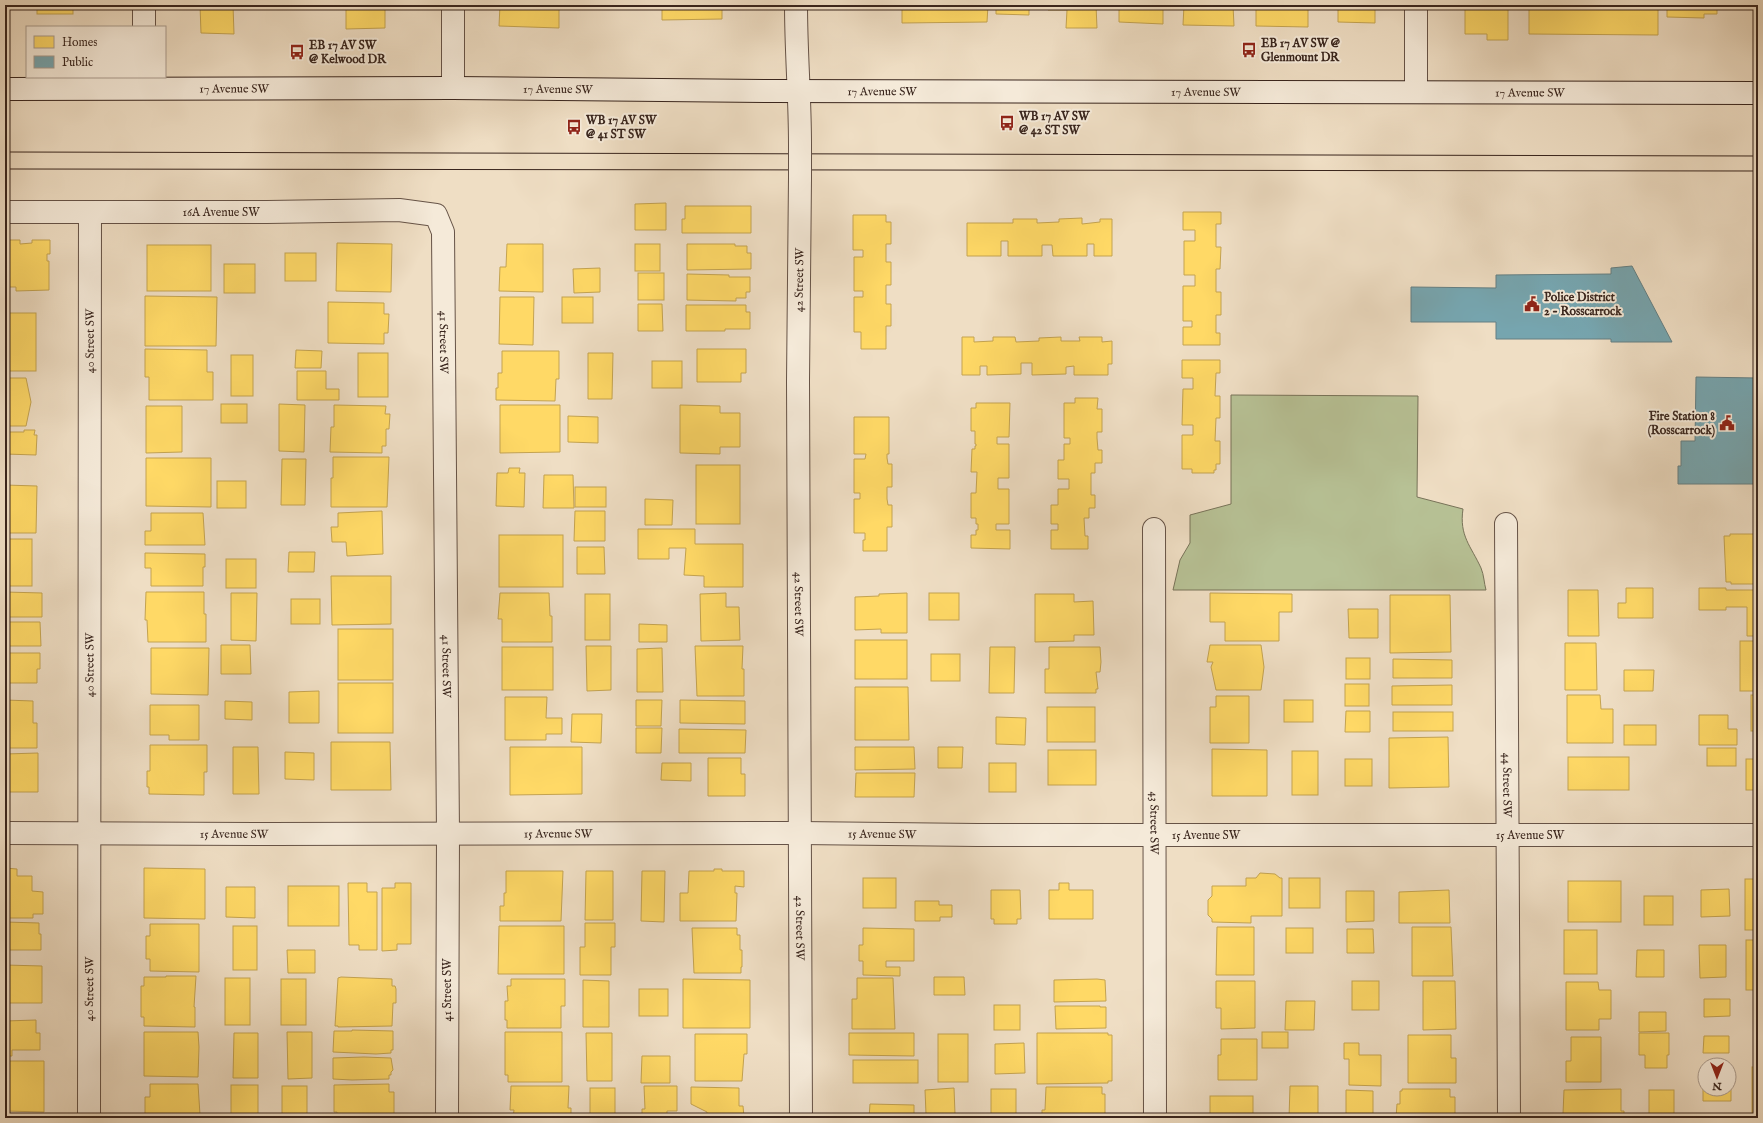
<svg xmlns="http://www.w3.org/2000/svg" width="1763" height="1123" font-family="'IM FELL English',serif">
<style>
.green{fill:#b7c195;stroke:#787359}
.homes{fill:#ffd966;stroke:#c4a350}
.public{fill:#76a5af;stroke:#647f83}
.lines{fill:none;stroke-linecap:round;stroke-linejoin:round}
.street-casing{stroke:#665347;stroke-width:24}
.secondary-casing{stroke:#39251d;stroke-width:24}
.street{stroke:#f5ead9;stroke-width:22}
.secondary{stroke:#f5ead9;stroke-width:22}
.tram{stroke:#39251d;stroke-width:1}
.street-bridge-casing{stroke:#665347;stroke-width:24;stroke-linecap:butt}
.street-bridge{stroke:#f5ead9;stroke-width:22}
.labels{text-anchor:middle;stroke-width:4;stroke-linejoin:round;paint-order:stroke}
.poi-label{font-size:12px;font-weight:bold;fill:#39251d;stroke:#f5ead9;text-anchor:start}
.street-label{font-size:12px;fill:#39251d;stroke:#f5ead9}
</style>
<rect width="100%" height="100%" fill="#efdec4"/>
<filter id="stains"><feTurbulence type="fractalNoise" baseFrequency=".005" numOctaves="4"/><feColorMatrix values="0 0 0 0 .2 0 0 0 0 .09 0 0 0 0 .02 0 0 0 .5 -.17"/></filter>
<radialGradient id="worn" r=".72"><stop offset=".6" stop-color="#630" stop-opacity="0"/><stop offset="1" stop-color="#630" stop-opacity=".3"/></radialGradient>
<path class="green" d="M1231,395L1418,396L1417,497L1463,509C1459,536 1471,546 1481,568C1484,575 1484,583 1486,590H1173L1180,560L1190,543V515L1231,504Z"/>
<g class="homes">
<rect x="37" y="5" width="36" height="9"/>
<path d="M200,5H233L234,34L201,33Z"/>
<path d="M346,5H385V28L346,29Z"/>
<path d="M500,5H559V28L499,26Z"/>
<path d="M662,5H722V19L662,20Z"/>
<path d="M902,5H988L987,22L902,23Z"/>
<path d="M996,5H1029V15L996,14Z"/>
<path d="M1048,5H1096L1097,28H1066L1067,10H1048Z"/>
<path d="M1119,5H1163V24L1119,22Z"/>
<path d="M1184,5H1233L1234,26L1183,25Z"/>
<path d="M1256,5H1308V27L1256,26Z"/>
<path d="M1338,5H1375V23L1338,22Z"/>
<path d="M1465,5H1508V40H1487V34H1465Z"/>
<path d="M1529,5H1658V35L1529,34Z"/>
<path d="M1667,5H1717V14H1704V18L1667,17Z"/>
<path d="M666,203V230H635V204Z"/>
<path d="M685,206H751V233H682V219H685Z"/>
<path d="M1183,212H1221V224H1216V247H1221L1220,269H1216V292H1221V315H1216V333H1220V345H1183V327H1192V321H1183V286H1195V275H1184V241H1195V230H1183Z"/>
<path d="M853,215H886V222H891V244H886V262H891V285H886V304H891V326H886V349H861V332H854V297H863V291H854V257H863V250H853Z"/>
<path d="M1082,218V224L1100,222V219H1112V256H1094V244H1087V256H1053L1052,245H1042V256H1008V241H1001V256H967V223H1013V219H1037V223L1059,222V219Z"/>
<path d="M5,240H20V244L32,243V240H50V254H47V261H49V290L16,291V287H5Z"/>
<path d="M337,243L392,244L391,292L336,291Z"/>
<path d="M507,244H543V292L499,291L500,267H506Z"/>
<rect x="635" y="244" width="25" height="27"/>
<path d="M687,244H735V246H747V253H751V269L687,270Z"/>
<rect x="147" y="245" width="64" height="46"/>
<rect x="285" y="253" width="31" height="28"/>
<rect x="224" y="264" width="31" height="29"/>
<path d="M600,268V292L574,293L573,269Z"/>
<rect x="638" y="273" width="26" height="27"/>
<path d="M687,274L729,275V277H750V292H746V298H736V301L687,300Z"/>
<path d="M145,296L217,297L216,346H145Z"/>
<path d="M500,297H534L533,345L499,344Z"/>
<rect x="562" y="297" width="31" height="26"/>
<path d="M328,302L384,303V314H389L388,333H384V344L328,343Z"/>
<path d="M638,304H662L663,331H638Z"/>
<path d="M686,305H746V312H750V329H725V331H686Z"/>
<rect x="5" y="313" width="31" height="58"/>
<path d="M962,337H974V342L993,341V337H1015L1016,342L1039,341V338L1061,337V341H1080L1079,337H1102V342L1112,341V364H1108V375H1074V366L1066,367V374L1032,375V363H1021V374L987,375V366H980V375H962Z"/>
<path d="M145,349L207,350V372H213V400H149V377H145Z"/>
<path d="M697,349H746V373H741V382H697Z"/>
<path d="M296,350L322,351L321,368H295Z"/>
<path d="M502,351H559V379H556L555,401L496,400V388H498V373H502Z"/>
<rect x="358" y="353" width="30" height="44"/>
<path d="M588,353H613L612,399H588Z"/>
<rect x="231" y="355" width="22" height="41"/>
<path d="M1182,360H1220V373H1216L1215,396H1220V418H1216L1215,441H1220V464H1216V470H1214V473H1192V469H1182V435H1193V425H1182L1183,389H1193V378H1182Z"/>
<rect x="652" y="361" width="30" height="27"/>
<path d="M297,371H326V389H339V400H297Z"/>
<path d="M5,378H26L31,402L26,426H5Z"/>
<path d="M1075,398H1098L1097,409H1102V432H1097V438L1098,450H1102V463H1095V473H1091V495H1095V508H1089V518H1084L1085,536H1088V549H1051V530H1058V524H1051V505H1058V489H1069V479H1058V460H1064V444H1070V438H1064V403H1075Z"/>
<path d="M976,403H1010L1009,437H997V444H1009V478H998V489H1009V524H996V530H1010V549L971,548V535H976V530H978V524H976V518H971V493H976L977,472H971L972,449H975V446H976V444H975V431H971V408H976Z"/>
<rect x="221" y="404" width="26" height="19"/>
<path d="M279,404L305,405L304,452L279,451Z"/>
<path d="M334,405L386,406L385,414H390L389,429H386V446H382V453L330,452L331,427H334Z"/>
<path d="M500,405H560V452L500,453Z"/>
<path d="M680,405L720,406V413H740V447H720V454L680,453Z"/>
<path d="M146,406H182V452L146,453Z"/>
<path d="M568,416L598,417V443L568,442Z"/>
<path d="M854,417H889V454H887V458L888,464H892V487H887V499L888,505H892V527H887V551H863V540H865V533H854V499H860V493H854V459H865L866,454H854Z"/>
<path d="M24,430H35L34,435H37L36,455L5,454V432H24Z"/>
<path d="M333,457H389L387,507H331V478H333Z"/>
<path d="M146,458H211V507L146,506Z"/>
<path d="M282,459H306L305,505H281Z"/>
<rect x="696" y="465" width="44" height="59"/>
<path d="M509,468H520L519,473H525L524,507L496,506L497,473H508Z"/>
<path d="M544,475H573L574,508H543Z"/>
<rect x="217" y="481" width="29" height="27"/>
<path d="M5,485L37,486L36,533H5Z"/>
<rect x="575" y="487" width="31" height="20"/>
<path d="M645,499L673,500L672,525H645Z"/>
<path d="M382,511L383,554L347,556L346,542H332L331,527H338V513Z"/>
<path d="M575,511H605V541H574Z"/>
<path d="M151,513H203L205,545H145V531H151Z"/>
<path d="M638,529H695V544H743V587H704V576L684,575L686,548H669V559H638Z"/>
<path d="M1730,534H1758V584H1731V582H1726L1724,536H1730Z"/>
<rect x="499" y="535" width="64" height="52"/>
<rect x="5" y="539" width="27" height="47"/>
<path d="M577,547H604L605,574H577Z"/>
<path d="M289,552H315L314,572H288Z"/>
<path d="M145,553L205,554V567H203V586H151V568H145Z"/>
<rect x="226" y="559" width="30" height="29"/>
<path d="M331,576H391V624L332,625Z"/>
<path d="M1626,588H1653V618H1618V603H1626Z"/>
<path d="M1699,588H1726V590H1758V636H1747V607H1726V610H1699Z"/>
<path d="M1568,590H1598L1599,636H1568Z"/>
<path d="M5,592L42,593V617H5Z"/>
<path d="M146,592H204V614H206V642H148L147,620H145Z"/>
<path d="M231,593H257L256,641L231,640Z"/>
<path d="M500,593H549L550,616H552V642H502V619H498Z"/>
<path d="M726,593V607H739L740,640L701,641L700,594Z"/>
<path d="M907,593V633H881V629L855,630V597L879,596V594Z"/>
<rect x="929" y="593" width="30" height="27"/>
<path d="M1210,593L1292,594V612H1279V641H1225V622H1210Z"/>
<rect x="585" y="594" width="25" height="46"/>
<path d="M1035,594H1074V602L1093,601L1094,635H1074V641L1035,642Z"/>
<path d="M1390,595H1450L1451,652L1390,653Z"/>
<rect x="291" y="599" width="29" height="25"/>
<path d="M1348,609H1378V638H1349Z"/>
<path d="M5,622H40L41,646H5Z"/>
<path d="M639,624L667,625V642H639Z"/>
<rect x="338" y="629" width="55" height="51"/>
<rect x="855" y="640" width="52" height="39"/>
<rect x="1740" y="641" width="18" height="50"/>
<path d="M1565,643H1596L1597,690H1565Z"/>
<path d="M221,645H250L251,674H221Z"/>
<path d="M1210,645H1261L1264,667L1261,690H1216L1211,667L1213,662H1207Z"/>
<path d="M586,646H611V690L587,691Z"/>
<path d="M695,646H743L742,669H744V696H697Z"/>
<rect x="502" y="647" width="51" height="43"/>
<path d="M990,647H1015L1014,693H989Z"/>
<path d="M1049,647H1100L1101,662L1100,672H1096L1098,689H1096V693H1045V669H1049Z"/>
<path d="M151,648H209L208,695L151,694Z"/>
<path d="M662,648L663,692H637V649Z"/>
<path d="M5,653H40V669H37V683H5Z"/>
<rect x="931" y="654" width="29" height="27"/>
<rect x="1346" y="658" width="24" height="21"/>
<path d="M1393,659L1452,660V678H1393Z"/>
<path d="M1624,670H1654L1653,691H1624Z"/>
<rect x="338" y="683" width="55" height="50"/>
<rect x="1345" y="684" width="24" height="22"/>
<path d="M1452,685V705H1392V686Z"/>
<path d="M855,687H908L909,740H855Z"/>
<path d="M319,691V723H289V692Z"/>
<path d="M1567,695H1600L1601,709H1613V743H1567Z"/>
<rect x="1751" y="695" width="7" height="36"/>
<path d="M1216,696H1249V743H1210V707H1216Z"/>
<path d="M505,697H547L546,718H562V734H546V740H505Z"/>
<path d="M5,700L33,701V723H37V748H5Z"/>
<path d="M636,700H662L661,726H636Z"/>
<path d="M680,700L745,701V724L680,723Z"/>
<rect x="1284" y="700" width="29" height="22"/>
<path d="M225,701L252,702V720L225,719Z"/>
<path d="M150,705H199V740H169V735H150Z"/>
<rect x="1047" y="707" width="48" height="35"/>
<path d="M1346,711H1370V732H1345Z"/>
<rect x="1393" y="712" width="60" height="19"/>
<path d="M572,714H602L601,743L571,742Z"/>
<path d="M1699,715H1728V729H1737V745H1699Z"/>
<path d="M996,717L1026,718L1025,745L996,744Z"/>
<rect x="1624" y="725" width="32" height="20"/>
<path d="M636,728H662L661,753H636Z"/>
<path d="M679,729L746,730L745,753H679Z"/>
<path d="M1448,737L1449,787L1389,788V738Z"/>
<path d="M331,742H390L391,790H331Z"/>
<path d="M150,745H207V772H204V795L149,794V787H147V771H150Z"/>
<path d="M233,747H258L259,794H233Z"/>
<path d="M510,747H582V794L510,795Z"/>
<path d="M855,747H914L915,769L855,770Z"/>
<path d="M938,747H963L962,768H938Z"/>
<rect x="1707" y="748" width="29" height="18"/>
<path d="M1212,749L1267,750V796H1212Z"/>
<rect x="1048" y="750" width="48" height="35"/>
<rect x="1292" y="751" width="26" height="44"/>
<path d="M285,752L314,753V780L285,779Z"/>
<path d="M38,753V792H5V754Z"/>
<rect x="1568" y="757" width="61" height="33"/>
<path d="M708,758H741V774H745V796H708Z"/>
<rect x="1345" y="759" width="27" height="27"/>
<rect x="1746" y="759" width="12" height="31"/>
<path d="M662,763H691V781L661,780Z"/>
<rect x="989" y="763" width="27" height="29"/>
<path d="M856,773H915L914,797H855Z"/>
<path d="M5,868L17,869V876H32V891L43,892V914H33V918H5Z"/>
<path d="M144,868L205,869V919L144,918Z"/>
<path d="M714,869H722V871H744V887L735,886V893H737L736,921H680V893H688L689,871H714Z"/>
<path d="M506,871H563L561,921H500V906H504V893H506Z"/>
<path d="M586,871H613V920H585Z"/>
<path d="M642,871H665L664,922L641,921Z"/>
<path d="M1260,873L1275,874L1280,878H1282V916H1251V923L1212,922V919L1208,915V900L1212,896V886H1246V878H1256Z"/>
<rect x="863" y="878" width="33" height="30"/>
<rect x="1289" y="878" width="31" height="30"/>
<rect x="1745" y="879" width="13" height="51"/>
<rect x="1568" y="881" width="53" height="41"/>
<path d="M348,883H367V892H377V950H359V945H349Z"/>
<path d="M395,883H411V944H397V950L382,951V888H395Z"/>
<path d="M1059,883H1069V890H1093V919H1049V890H1059Z"/>
<rect x="288" y="886" width="51" height="40"/>
<path d="M226,887H255V918L226,917Z"/>
<path d="M1729,889L1730,916L1701,917V890Z"/>
<path d="M991,890H1020L1021,919H1017V924H994V919H991Z"/>
<path d="M1449,890L1450,923H1399V892Z"/>
<path d="M1346,891H1374V921L1346,922Z"/>
<rect x="1644" y="896" width="29" height="29"/>
<path d="M915,901H939V905H952V917H940V921H915Z"/>
<path d="M5,922L39,923V934H41V950H5Z"/>
<path d="M585,923H615V947H611V975H580V947H585Z"/>
<path d="M150,924H199V972L150,971V959H146V936H150Z"/>
<rect x="233" y="926" width="24" height="44"/>
<path d="M499,926H564V974H498Z"/>
<path d="M1217,927H1254V975H1216Z"/>
<path d="M1412,927H1451L1453,976H1412Z"/>
<path d="M692,928H737V935H740V950H742V967H741V973H694Z"/>
<path d="M863,928L914,929V961H886V967H900V976L863,975V961H859V945H863Z"/>
<rect x="1286" y="928" width="27" height="25"/>
<path d="M1347,929H1373L1374,953H1347Z"/>
<rect x="1564" y="930" width="33" height="44"/>
<rect x="1746" y="940" width="12" height="50"/>
<path d="M1699,945H1726V977L1700,978Z"/>
<path d="M287,950H315V973H288Z"/>
<path d="M1637,950H1664V977H1636Z"/>
<path d="M5,965L42,966V1003H5Z"/>
<path d="M166,976H196L194,1007H195V1027L144,1026V1017H141V986H144V977H166Z"/>
<path d="M341,977L392,979V986H395L396,989V1003H393L392,1026L338,1027V1026H335L338,978Z"/>
<path d="M934,977H964L965,995H934Z"/>
<rect x="225" y="978" width="25" height="47"/>
<path d="M857,978H893L895,1029H852V999H857Z"/>
<rect x="281" y="979" width="25" height="46"/>
<path d="M511,979H565V1006H561V1028H507V1020H505V1001H508L507,986H511Z"/>
<path d="M683,979L750,980V1028H683Z"/>
<path d="M1097,979L1105,980L1106,1001L1054,1002V980Z"/>
<path d="M583,980L609,981V1027H583Z"/>
<path d="M1216,981H1255V1028L1221,1029V1008H1216Z"/>
<rect x="1352" y="981" width="27" height="29"/>
<path d="M1423,981H1455L1456,1029L1423,1030Z"/>
<path d="M1566,982H1598L1599,990H1611V1019H1599V1030H1566Z"/>
<rect x="639" y="989" width="29" height="27"/>
<path d="M1704,999H1730V1016L1704,1017Z"/>
<path d="M1286,1001H1315L1314,1030H1285Z"/>
<rect x="1755" y="1001" width="3" height="50"/>
<rect x="994" y="1005" width="26" height="25"/>
<path d="M1055,1006H1100V1007H1106V1028L1056,1029Z"/>
<path d="M1639,1012H1666V1031L1639,1032Z"/>
<path d="M36,1020V1033H40V1050H12V1056H5V1021Z"/>
<path d="M352,1030L393,1031V1050H391V1053L376,1054L333,1052L334,1031H352Z"/>
<path d="M144,1032H198L199,1047L198,1077L144,1076Z"/>
<path d="M287,1032H312V1078L288,1079Z"/>
<path d="M505,1032H562V1082H508V1075H505Z"/>
<rect x="1262" y="1032" width="26" height="16"/>
<path d="M234,1033H258V1078H233Z"/>
<path d="M586,1033H612V1081H587Z"/>
<path d="M849,1033H914V1056L849,1055Z"/>
<path d="M1037,1033H1108V1035H1112V1081H1108V1083L1037,1084Z"/>
<path d="M1639,1033H1669V1055H1667V1068H1645V1055H1639Z"/>
<path d="M695,1034H747V1054H744L742,1081H695Z"/>
<rect x="938" y="1034" width="30" height="48"/>
<path d="M1408,1035H1451V1058H1456V1083H1408Z"/>
<path d="M1704,1036H1729V1053H1703Z"/>
<path d="M1571,1037H1601V1082H1566V1061H1571Z"/>
<path d="M1221,1039H1257V1080H1218V1055H1221Z"/>
<path d="M1024,1043L1025,1073L995,1074V1044Z"/>
<path d="M1344,1043H1359V1055H1381V1086L1349,1085V1059H1344Z"/>
<path d="M642,1056H670V1083H641Z"/>
<path d="M364,1057L391,1058L393,1070L391,1072V1075H389V1079L352,1080L333,1079V1058Z"/>
<rect x="853" y="1060" width="65" height="23"/>
<path d="M5,1061H44V1112L5,1111Z"/>
<rect x="1752" y="1067" width="6" height="48"/>
<path d="M1703,1074H1705V1089H1729V1074H1731V1101H1703Z"/>
<path d="M150,1084H198L200,1115H198V1118H145V1097H150Z"/>
<path d="M389,1084V1092H394V1118H337V1112H334V1085Z"/>
<rect x="231" y="1085" width="27" height="33"/>
<rect x="282" y="1086" width="25" height="32"/>
<path d="M511,1086H569L568,1108H571V1118H513L514,1110H510Z"/>
<path d="M644,1086H677V1111H667V1118H642V1109H645Z"/>
<path d="M1290,1086H1318V1118H1289Z"/>
<path d="M691,1087L739,1088V1106H743L744,1117H707V1112L691,1104Z"/>
<path d="M1046,1087H1102V1094H1105V1115H1102V1118H1042V1110H1045Z"/>
<rect x="590" y="1088" width="25" height="30"/>
<path d="M954,1088L955,1114H926L925,1090Z"/>
<rect x="991" y="1089" width="25" height="29"/>
<path d="M1402,1089H1450V1097H1455V1118H1396L1397,1104H1400V1091H1402Z"/>
<path d="M1621,1089V1111H1624V1118H1565V1114H1563L1564,1090Z"/>
<path d="M1346,1090L1373,1091V1118H1346Z"/>
<rect x="1649" y="1090" width="25" height="28"/>
<rect x="1210" y="1096" width="43" height="22"/>
<path d="M870,1104L914,1105V1115H906V1118H869Z"/>
<path d="M5,1116L44,1117V1118H5Z"/>
</g>
<g class="public">
<path d="M1632,266L1672,342H1611V339H1496V322H1411V287L1496,288V275L1611,274V268Z"/>
<path d="M1696,377L1758,378V484H1678V466H1681V441H1695Z"/>
</g>
<g class="lines">
<g class="street-casing">
<g id="street">
<path d="M144,5V27"/>
<path d="M453,5V88"/>
<path d="M796,5C796,52 800,98 800,144"/>
<path d="M1416,5V92"/>
<path id="s1" d="M800,178L798,381L801,1118"/>
<path id="s2" d="M5,212H267L399,210L436,215L443,232L448,834L447,1118"/>
<path id="s3" d="M1506,524L1509,1118"/>
<path id="s4" d="M1154,529L1155,1118"/>
<path id="s5" d="M5,833L269,834L800,833L977,835H1758"/>
<path id="s6" d="M89,1118L90,212"/>
</g>
</g>
<g class="secondary-casing">
<g id="secondary">
<path id="s7" d="M5,89L453,88L768,91L1758,93"/>
</g>
</g>
<use href="#street" class="street"/>
<use href="#secondary" class="secondary"/>
<g class="tram">
<path d="M5,152L1758,156"/>
<path d="M5,169L1758,171"/>
</g>
<g class="street-bridge-casing">
<path id="street-bridge" d="M800,144V178"/>
</g>
<use href="#street-bridge" class="street-bridge"/>
</g>
<defs>
<g id="bus-bare" transform="scale(1.2)"><path d="M-5-6H5V4H4V6H2V4H-2V6H-4V4H-5ZM-3.5-4V0h7V-4ZM-3.5 1.2v1.5H-2V1.2ZM2 1.2v1.5H3.5V1.2Z" fill="#8f2418" stroke="#f5ead9" stroke-width="2.5" paint-order="stroke"/></g>
<g id="civic-bare" transform="scale(1.2)"><path d="M-.6-6.5H3V-4.5H.6V-3L4-1V1h2V6H-6V1h2V-1L-.6-3ZM-1.2 2.5V6h2.4V2.5Z" fill="#8f2418" stroke="#f5ead9" stroke-width="2.5" paint-order="stroke"/></g>
</defs>
<g fill-rule="evenodd">
<use href="#bus-bare" x="1249" y="50"/>
<use href="#bus-bare" x="297" y="52"/>
<use href="#bus-bare" x="1007" y="123"/>
<use href="#bus-bare" x="574" y="127"/>
<use href="#civic-bare" x="1532" y="304"/>
<use href="#civic-bare" x="1727" y="423"/>
</g>
<g class="labels">
<g class="poi-label">
<text x="1261" y="47">EB 17 AV SW @<tspan x="1261" dy="14">Glenmount DR</tspan></text>
<text x="309" y="49">EB 17 AV SW<tspan x="309" dy="14">@ Kelwood DR</tspan></text>
<text x="1019" y="120">WB 17 AV SW<tspan x="1019" dy="14">@ 42 ST SW</tspan></text>
<text x="586" y="124">WB 17 AV SW<tspan x="586" dy="14">@ 41 ST SW</tspan></text>
<text x="1544" y="301">Police District<tspan x="1544" dy="14">2 - Rosscarrock</tspan></text>
<text x="1715" y="420" text-anchor="end">Fire Station 8<tspan x="1715" dy="14">(Rosscarrock)</tspan></text>
</g>
<g class="street-label">
<text dy="4" stroke="none"><textPath href="#s7" startOffset="229">17 Avenue SW</textPath></text>
<text dy="4" stroke="none"><textPath href="#s7" startOffset="553">17 Avenue SW</textPath></text>
<text dy="4" stroke="none"><textPath href="#s7" startOffset="877">17 Avenue SW</textPath></text>
<text dy="4" stroke="none"><textPath href="#s7" startOffset="1201">17 Avenue SW</textPath></text>
<text dy="4" stroke="none"><textPath href="#s7" startOffset="1525">17 Avenue SW</textPath></text>
<text dy="4" stroke="none"><textPath href="#s2" startOffset="216">16A Avenue SW</textPath></text>
<text transform="translate(799 280) rotate(-89)" y="4">42 Street SW</text>
<text dy="4" stroke="none"><textPath href="#s6" startOffset="777">40 Street SW</textPath></text>
<text dy="4" stroke="none"><textPath href="#s2" startOffset="560">41 Street SW</textPath></text>
<text dy="4" stroke="none"><textPath href="#s1" startOffset="426">42 Street SW</textPath></text>
<text dy="4" stroke="none"><textPath href="#s6" startOffset="453">40 Street SW</textPath></text>
<text dy="4" stroke="none"><textPath href="#s2" startOffset="884">41 Street SW</textPath></text>
<text dy="4" stroke="none"><textPath href="#s3" startOffset="261">44 Street SW</textPath></text>
<text dy="4" stroke="none"><textPath href="#s4" startOffset="294">43 Street SW</textPath></text>
<text dy="4" stroke="none"><textPath href="#s5" startOffset="229">15 Avenue SW</textPath></text>
<text dy="4" stroke="none"><textPath href="#s5" startOffset="553">15 Avenue SW</textPath></text>
<text dy="4" stroke="none"><textPath href="#s5" startOffset="877">15 Avenue SW</textPath></text>
<text dy="4" stroke="none"><textPath href="#s5" startOffset="1201">15 Avenue SW</textPath></text>
<text dy="4" stroke="none"><textPath href="#s5" startOffset="1525">15 Avenue SW</textPath></text>
<text dy="4" stroke="none"><textPath href="#s1" startOffset="750">42 Street SW</textPath></text>
<text dy="4" stroke="none"><textPath href="#s6" startOffset="129">40 Street SW</textPath></text>
<text transform="translate(447 990) rotate(-90)" y="4">41 Street SW</text>
</g>
</g>
<rect width="1763" height="1123" fill="none" stroke="#efdec4" stroke-width="20"/>
<rect x="6" y="6" width="1751" height="1111" fill="none" stroke="#39251d" stroke-width="2"/>
<rect x="10" y="10" width="1743" height="1103" fill="none" stroke="#39251d"/>
<rect x="26" y="26" width="140" height="52" fill="#f5ead9" stroke="#aa9b8e"/>
<rect x="34" y="36" width="20" height="12" fill="#ffd966" stroke="#aa9b8e"/>
<text x="62" y="46" font-size="12" fill="#39251d">Homes</text>
<rect x="34" y="56" width="20" height="12" fill="#76a5af" stroke="#aa9b8e"/>
<text x="62" y="66" font-size="12" fill="#39251d">Public</text>
<g transform="translate(1717 1077) rotate(180)"><circle r="19" fill="#f5ead9" stroke="#aa9b8e"/>
<path d="M0-3L7 15L0 10L-7 15Z" fill="#8f2418"/>
<text y="-6" font-size="11" font-weight="bold" text-anchor="middle" fill="#39251d">N</text>
</g>
<rect width="100%" height="100%" filter="url(#stains)"/>
<rect width="100%" height="100%" fill="url(#worn)"/>
</svg>
